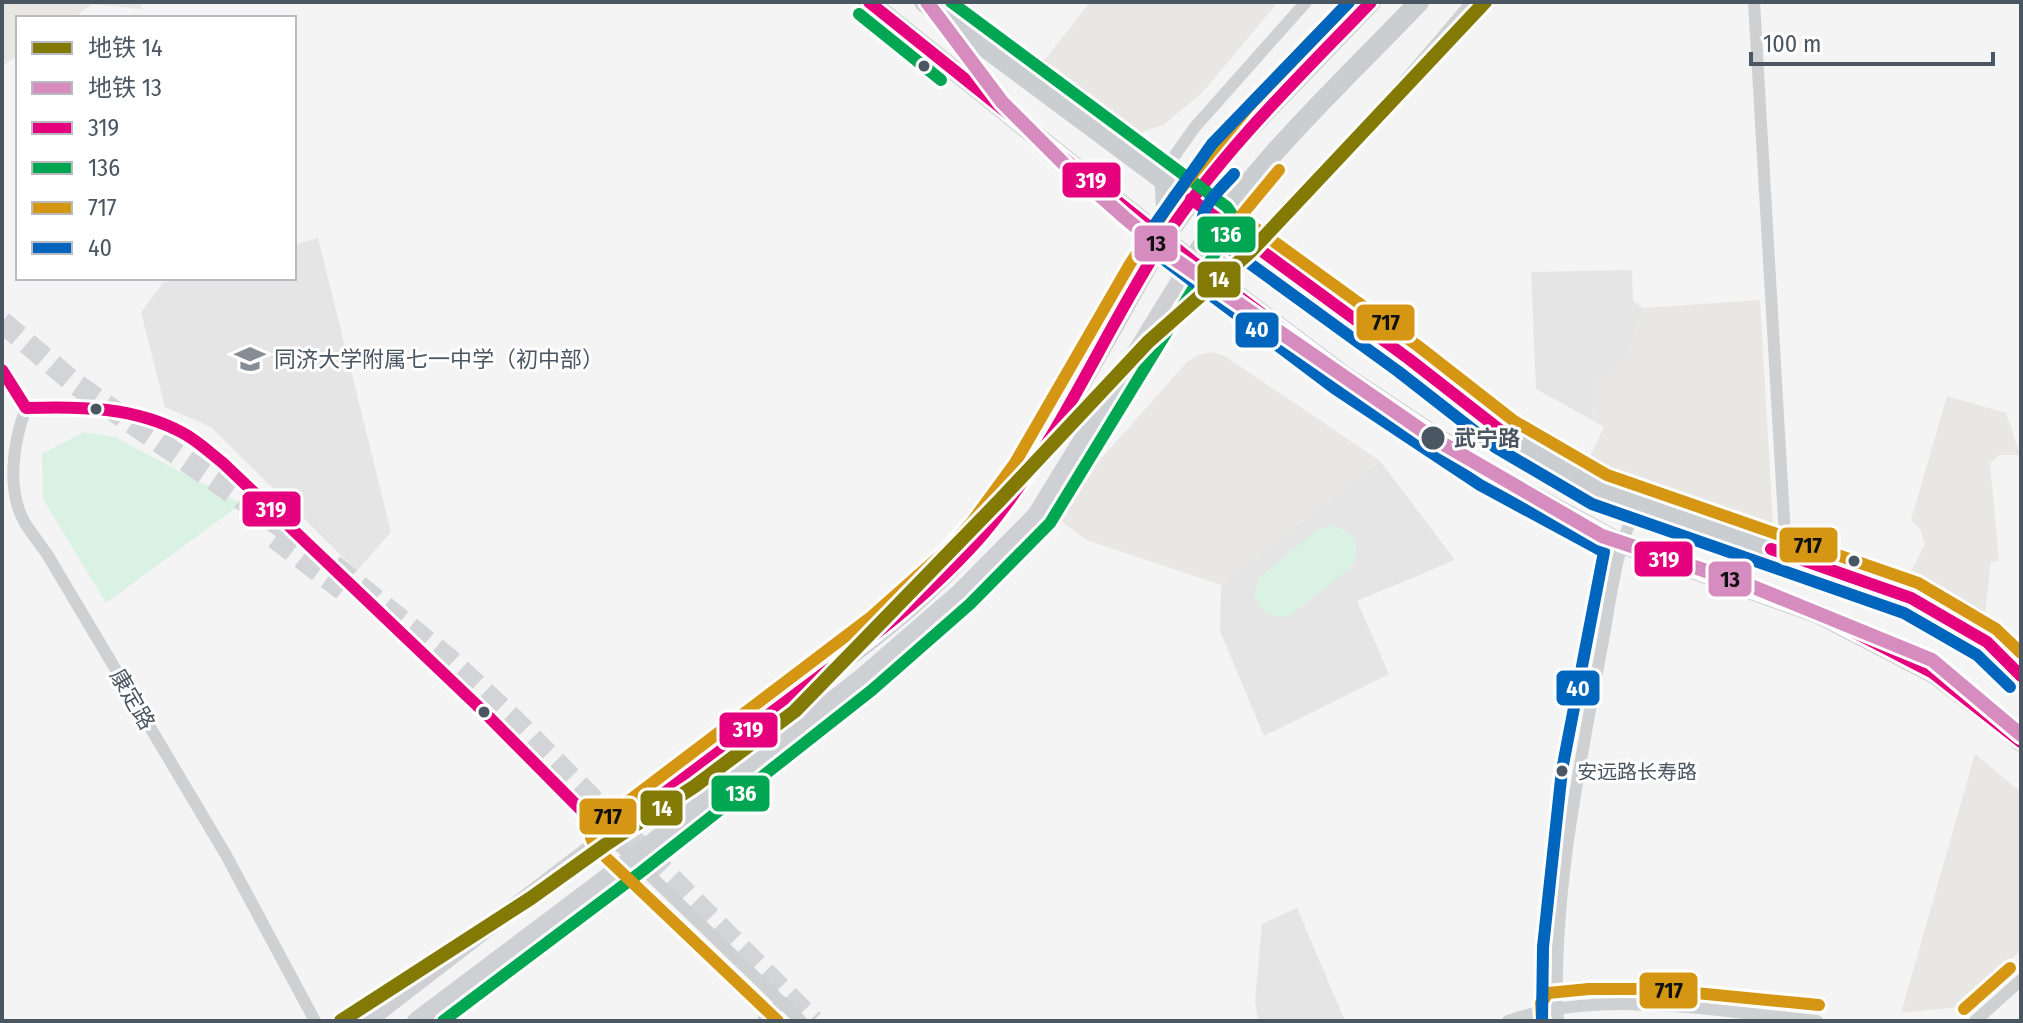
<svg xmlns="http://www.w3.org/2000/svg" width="2023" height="1023" font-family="'Fira Sans Condensed','Noto Sans SC',sans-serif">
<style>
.commercial{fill:#e8e7e3}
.education{fill:#e6e5e6}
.green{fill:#d9f2e3}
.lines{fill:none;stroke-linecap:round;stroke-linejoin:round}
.trunk-tunnel{stroke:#d2d4d7;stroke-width:22;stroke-dasharray:22 11;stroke-linecap:butt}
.minor{stroke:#ced0d2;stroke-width:12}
.secondary{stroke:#ced0d4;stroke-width:18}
.primary{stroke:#caced1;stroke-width:20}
.bus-1-casing{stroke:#fff;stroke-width:18}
.bus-2-casing{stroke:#fff;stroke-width:18}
.bus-3-casing{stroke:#fff;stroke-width:18}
.bus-4-casing{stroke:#fff;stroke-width:18}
.bus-1{stroke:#e5007d;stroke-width:12}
.bus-2{stroke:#00a651;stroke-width:12}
.bus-3{stroke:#d49613;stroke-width:12}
.bus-4{stroke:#0065bd;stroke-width:12}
.metro-1-casing{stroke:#fff;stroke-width:20}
.metro-2-casing{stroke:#fff;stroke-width:20}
.metro-1{stroke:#827a04;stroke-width:14}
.metro-2{stroke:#d68cbe;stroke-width:14}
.bus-dot{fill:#4a5661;stroke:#fff;stroke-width:3}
.labels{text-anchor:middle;stroke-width:6;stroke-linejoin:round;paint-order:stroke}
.bus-label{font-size:20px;fill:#4a5661;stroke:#fff;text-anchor:start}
.poi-label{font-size:22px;fill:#4a5661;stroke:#fff;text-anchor:start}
.stop-label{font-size:22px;font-weight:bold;fill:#4a5661;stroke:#fff;text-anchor:start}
.street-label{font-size:22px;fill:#4a5661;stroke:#fff}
.line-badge{stroke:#fff;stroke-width:3}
.badge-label{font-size:22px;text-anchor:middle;font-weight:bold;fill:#fff}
.pale-badge-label{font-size:22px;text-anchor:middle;font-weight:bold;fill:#111}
</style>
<rect width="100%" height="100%" fill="#f4f4f4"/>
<g class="commercial">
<path d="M2,2H141V9L93,4L73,18H18V55L2,66Z"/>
<path d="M1090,2H1278L1202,93L1163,125L1140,133L1044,61Z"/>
<path d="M1760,300L1773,525L1763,534L1603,479L1584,469L1604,427L1592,420L1594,383L1627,356L1643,308Z"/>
<path d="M1212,352L1225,356L1380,461L1221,585L1086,540L1052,514L1186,363L1198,355Z"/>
<path d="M1947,396L2006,413L2020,455H2000L1990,463L1999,561L1991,562L1984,621L1908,577L1925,544L1920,529L1911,520Z"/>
<path d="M1975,754L2021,792V950L1960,1007L1901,1013Z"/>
</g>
<g class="education">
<path d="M318,238L391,532L357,571L211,427L165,407L141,312L163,283L180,278H294V245Z"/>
<path d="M1632,270L1633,301L1643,308L1627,356L1594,383L1592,420L1536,389L1531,272Z"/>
<path d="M1380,461L1455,560L1357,601L1389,674L1264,736L1220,631L1221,585Z"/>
<path d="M1297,908L1345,1021H1258L1255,1001L1262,924Z"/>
</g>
<g class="green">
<path d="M84,432L115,437L241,504L106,603L43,499L42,454Z"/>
<path d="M1330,526C1351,529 1363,544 1353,565L1289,617C1270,618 1256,612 1254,591L1260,577L1320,528Z"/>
</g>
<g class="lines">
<g class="trunk-tunnel">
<path d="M2,322L74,383L299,539"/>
<path d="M275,538L343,590"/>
<path d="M333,565L449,659L513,719L813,1021"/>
</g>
<g class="minor">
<path d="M1754,2L1786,554"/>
<path d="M1164,237L1160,176L1195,127L1306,2"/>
<path d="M1192,261L1254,247L1380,110L1472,2"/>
<path d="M2,370L26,408"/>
<path d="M26,408C81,406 133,406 183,433C197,441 210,453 223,463L801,1021"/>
<path d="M26,408C13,442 6,490 25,523C32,534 40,544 47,554L226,855L315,1021"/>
<path d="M763,1021L782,1002"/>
<path d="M1508,1021C1601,988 1720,1012 1817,1021"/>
<path d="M1558,1021C1551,901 1580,764 1602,646C1611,599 1615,548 1638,505"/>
<path d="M1975,1021L2021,980"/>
</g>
<g class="secondary">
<path d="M367,1021C485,930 603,838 723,749C798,693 887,636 951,569C1040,475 1099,350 1164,239"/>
<path d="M416,1021L631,859L862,677L959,593L1036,515L1192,261"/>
</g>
<g class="primary">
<path d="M869,2L1192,261L1343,375L1489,472L1622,544L1819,614L1933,673L2011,732L2021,742"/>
<path d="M924,2L1217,220L1409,359L1505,434L1600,490L1911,598L1987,642L2021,676"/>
<path d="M1164,239L1224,155L1371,2"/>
<path d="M1192,261C1253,163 1340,85 1419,2"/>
</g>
<g class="bus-1-casing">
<g id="bus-1">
<path d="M869,2L1192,261L1343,375L1489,472L1622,544L1819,614L1933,673L2021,742"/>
<path d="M1191,199L1409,359L1500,430"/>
<path d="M2,370L26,408C80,406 135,407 183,433C198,441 210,453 223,463L484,712L607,836C670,789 733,741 796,694C862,645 930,596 984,533C1058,444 1102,335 1164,239C1222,151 1298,78 1371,2"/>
<path d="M1771,549L1911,598L1987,642L2021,676"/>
</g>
</g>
<g class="bus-2-casing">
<g id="bus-2">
<path d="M859,14L941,80"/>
<path d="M443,1021L641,872L872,690L970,604L1050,523L1231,227L1233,216L1227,207L951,2"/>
</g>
</g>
<g class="bus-3-casing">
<g id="bus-3">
<path d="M1279,170L1240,217L1418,346L1514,421L1607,475L1918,583L1996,629L2021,653"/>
<path d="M1964,1009L2010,968"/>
<path d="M778,1021L596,848L591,838L593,828L871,617L949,548L972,522L1015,463L1130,264L1174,197L1250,105L1349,2"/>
<path d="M1542,1021L1541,1003L1548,993L1589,989H1655L1819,1005"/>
</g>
</g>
<g class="bus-4-casing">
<g id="bus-4">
<path d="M1349,2L1212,144L1151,230L1148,241L1154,252L1334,388L1480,485L1604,552L1562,770L1543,947L1542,1021"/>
<path d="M1234,174C1221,189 1194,211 1205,231L1399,372L1495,447L1592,504L1904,613L1977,655L2010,687"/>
</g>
</g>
<use href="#bus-1" class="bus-1"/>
<use href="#bus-2" class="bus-2"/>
<use href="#bus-3" class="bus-3"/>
<use href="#bus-4" class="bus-4"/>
<g class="metro-1-casing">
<path id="metro-1" d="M341,1021L531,898L605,845L695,786L795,711L1001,499L1148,342L1251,251L1485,2"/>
</g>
<g class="metro-2-casing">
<path id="metro-2" d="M927,2L1002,102L1063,163L1124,217L1173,258L1433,438L1602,536L1751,586L1932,660L2021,735"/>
</g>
<use href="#metro-1" class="metro-1"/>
<use href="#metro-2" class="metro-2"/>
</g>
<defs>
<g id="school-bare" transform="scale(2.4)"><path d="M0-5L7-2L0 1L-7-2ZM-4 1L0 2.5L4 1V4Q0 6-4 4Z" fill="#868d94" stroke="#fff" stroke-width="2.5" paint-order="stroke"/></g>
</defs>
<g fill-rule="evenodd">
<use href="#school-bare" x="250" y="359"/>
</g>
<g class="bus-dot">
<circle cx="924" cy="66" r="7"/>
<circle cx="96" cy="409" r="7"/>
<circle cx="1433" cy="438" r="13"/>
<circle cx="1854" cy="561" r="7"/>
<circle cx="484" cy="712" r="7"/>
<circle cx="1562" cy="771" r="7"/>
</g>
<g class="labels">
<g class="bus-label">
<text x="1577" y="779">安远路长寿路</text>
</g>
<g class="poi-label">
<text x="274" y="367">同济大学附属七一中学（初中部）</text>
</g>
<g class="stop-label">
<text x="1454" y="446">武宁路</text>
</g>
<g class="street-label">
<text transform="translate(133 699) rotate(60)" y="8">康定路</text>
</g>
</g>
<g class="line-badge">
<rect x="1061" y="161" width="61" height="38" rx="8" fill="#e5007d"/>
<rect x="1196" y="215" width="61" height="39" rx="8" fill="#00a651"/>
<rect x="1133" y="224" width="46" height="39" rx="8" fill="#d68cbe"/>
<rect x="1196" y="260" width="46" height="39" rx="8" fill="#827a04"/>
<rect x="1355" y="303" width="61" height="39" rx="8" fill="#d49613"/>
<rect x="1234" y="311" width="46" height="38" rx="8" fill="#0065bd"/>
<rect x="241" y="490" width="61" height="38" rx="8" fill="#e5007d"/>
<rect x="1778" y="526" width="61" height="38" rx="8" fill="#d49613"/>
<rect x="1633" y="540" width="61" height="38" rx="8" fill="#e5007d"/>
<rect x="1707" y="560" width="46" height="38" rx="8" fill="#d68cbe"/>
<rect x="1555" y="669" width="46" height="38" rx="8" fill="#0065bd"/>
<rect x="718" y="711" width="61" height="38" rx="8" fill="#e5007d"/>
<rect x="710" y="774" width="61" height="39" rx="8" fill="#00a651"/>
<rect x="639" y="789" width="45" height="38" rx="8" fill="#827a04"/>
<rect x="578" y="797" width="60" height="39" rx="8" fill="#d49613"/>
<rect x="1638" y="971" width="61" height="39" rx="8" fill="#d49613"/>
</g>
<g class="badge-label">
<text x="1091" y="188">319</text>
<text x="1226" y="242">136</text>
<text x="1219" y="287">14</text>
<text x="1257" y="337">40</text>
<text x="271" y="517">319</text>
<text x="1664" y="567">319</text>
<text x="1578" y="696">40</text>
<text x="748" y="737">319</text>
<text x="741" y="801">136</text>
<text x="662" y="816">14</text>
</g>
<g class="pale-badge-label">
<text x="1156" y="251">13</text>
<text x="1386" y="330">717</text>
<text x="1808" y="553">717</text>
<text x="1730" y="587">13</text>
<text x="608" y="824">717</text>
<text x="1669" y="998">717</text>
</g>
<rect width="2023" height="1023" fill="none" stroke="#4a5661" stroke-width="8"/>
<rect x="16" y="16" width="280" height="264" fill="#ffffff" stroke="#b7bbc0" stroke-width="2"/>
<rect x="32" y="42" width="40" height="12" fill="#827a04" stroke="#b7bbc0" stroke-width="2"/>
<text x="88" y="56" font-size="24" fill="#4a5661">地铁 14</text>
<rect x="32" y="82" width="40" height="12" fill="#d68cbe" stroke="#b7bbc0" stroke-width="2"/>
<text x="88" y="96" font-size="24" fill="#4a5661">地铁 13</text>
<rect x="32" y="122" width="40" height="12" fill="#e5007d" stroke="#b7bbc0" stroke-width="2"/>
<text x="88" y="136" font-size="24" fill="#4a5661">319</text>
<rect x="32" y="162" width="40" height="12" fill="#00a651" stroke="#b7bbc0" stroke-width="2"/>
<text x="88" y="176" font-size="24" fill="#4a5661">136</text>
<rect x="32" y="202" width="40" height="12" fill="#d49613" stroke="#b7bbc0" stroke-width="2"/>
<text x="88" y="216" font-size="24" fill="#4a5661">717</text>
<rect x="32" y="242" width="40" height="12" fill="#0065bd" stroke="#b7bbc0" stroke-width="2"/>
<text x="88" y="256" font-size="24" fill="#4a5661">40</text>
<path d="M1751 52v12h242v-12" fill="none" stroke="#4a5661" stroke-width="4"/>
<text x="1763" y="52" font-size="24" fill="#4a5661" stroke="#ffffff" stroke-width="6" paint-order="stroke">100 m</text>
</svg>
